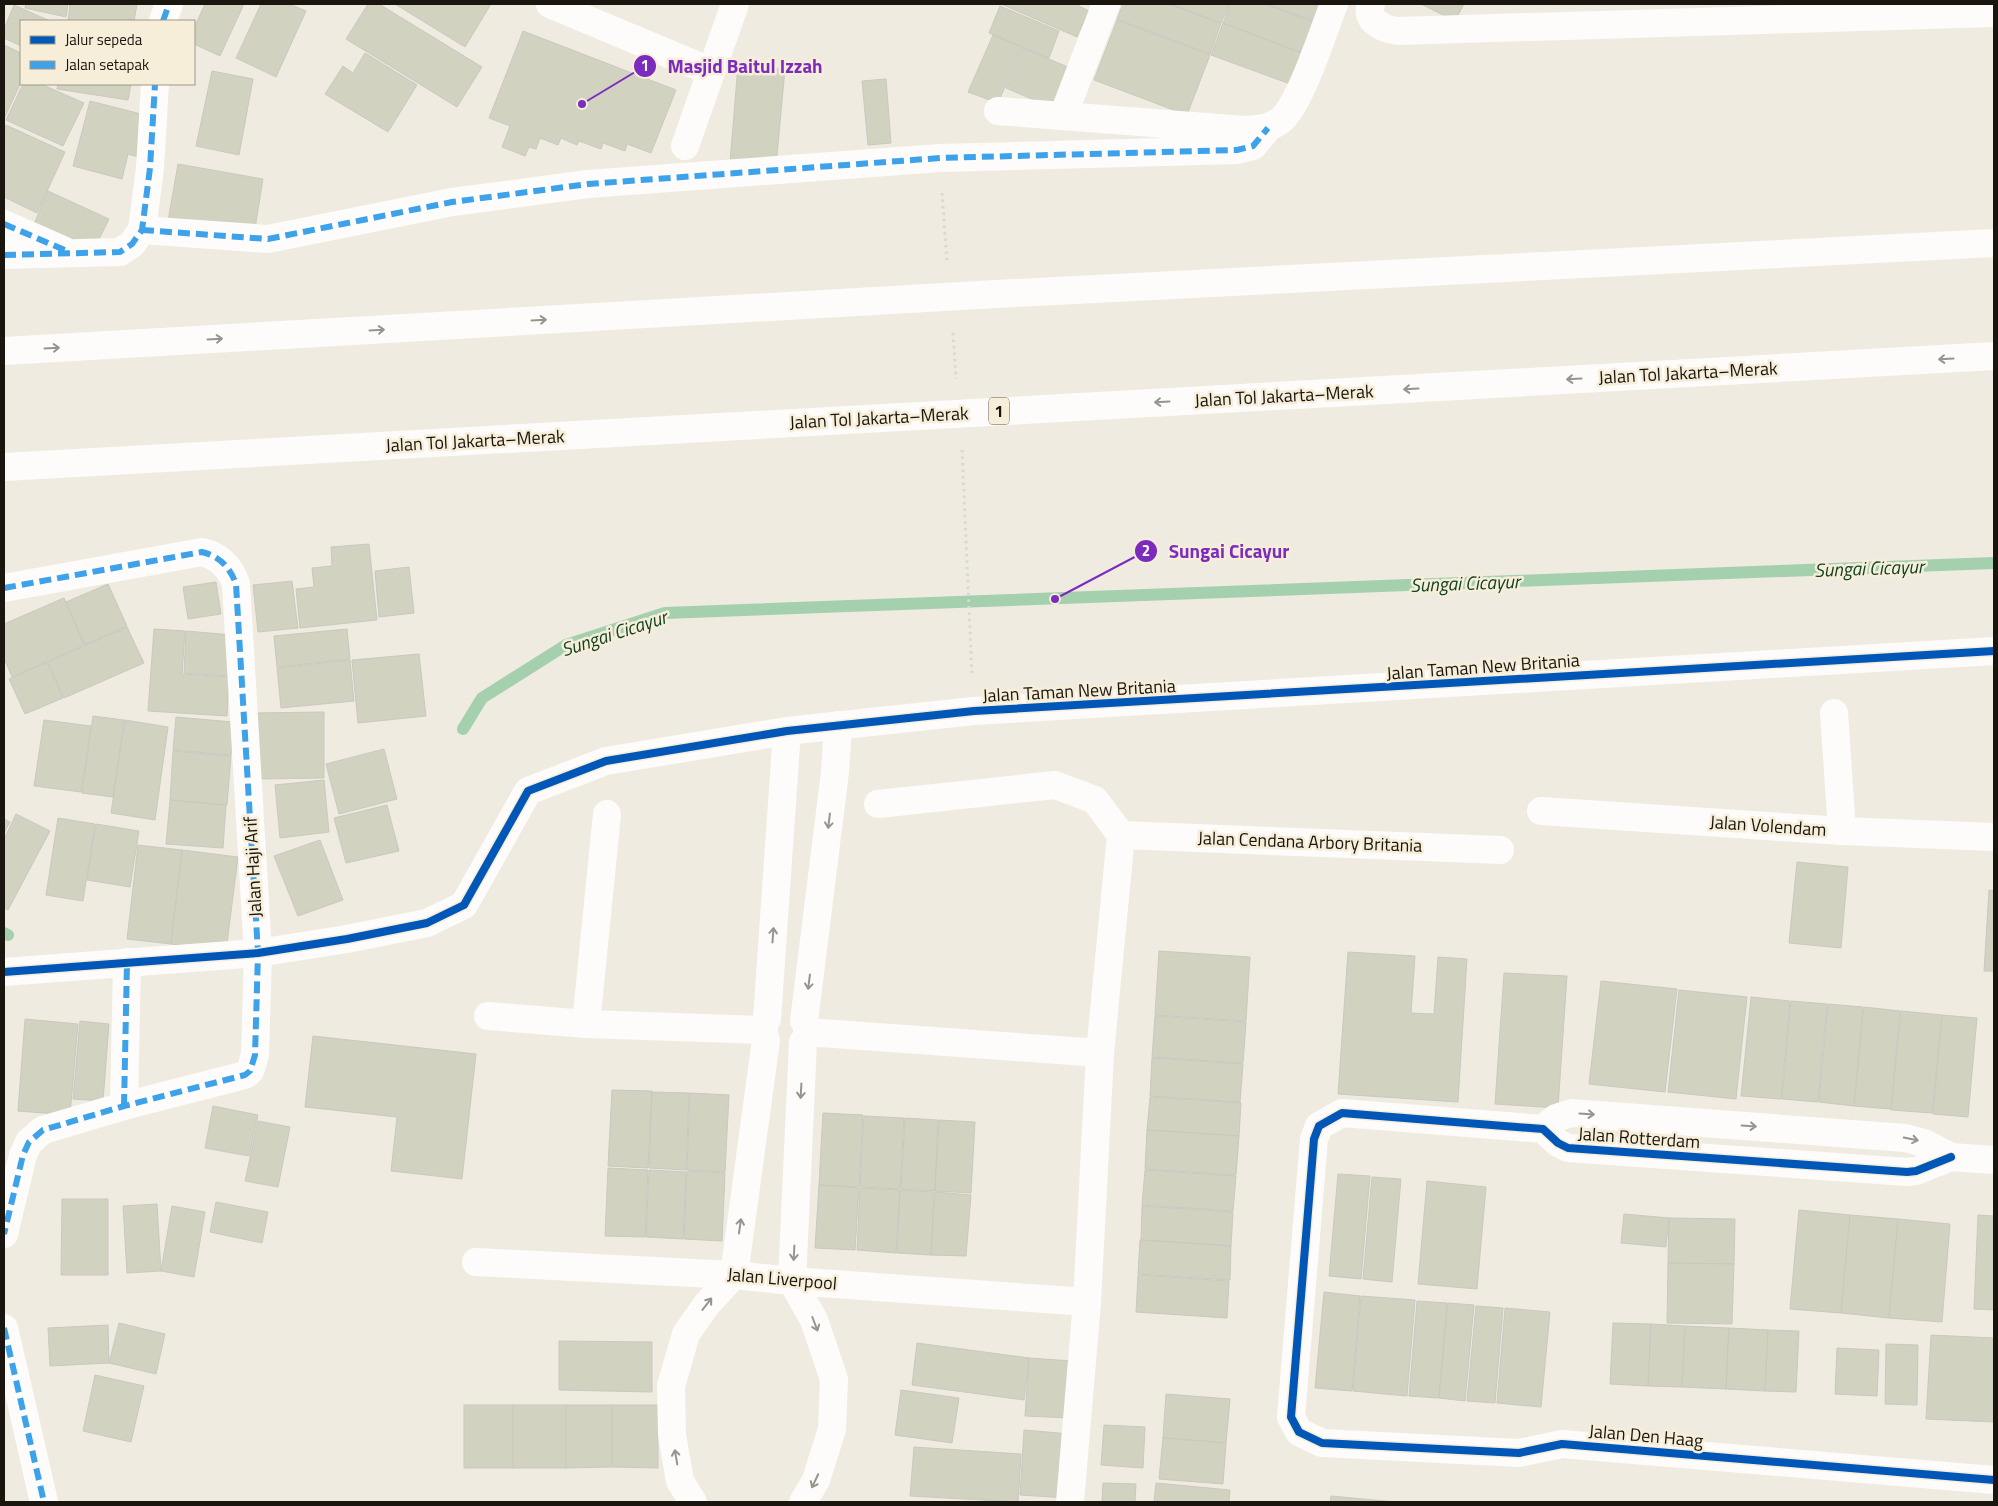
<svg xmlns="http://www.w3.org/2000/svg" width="1998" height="1506" font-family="'Titillium Web',sans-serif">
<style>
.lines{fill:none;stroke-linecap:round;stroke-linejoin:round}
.stream{stroke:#a4d0ae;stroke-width:12}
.building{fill:#d1d2c0;stroke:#cac8c0}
.path{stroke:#dad8d5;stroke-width:3;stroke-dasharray:2.5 4;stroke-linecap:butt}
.minor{stroke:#fdfcfa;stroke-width:28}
.highway{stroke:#fdfcfa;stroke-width:28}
.quiet{stroke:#3da2ea;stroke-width:6;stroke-dasharray:12 6;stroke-linecap:butt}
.cycleway-casing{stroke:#f7eed9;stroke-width:11}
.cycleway{stroke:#0057b8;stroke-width:8}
.oneway{stroke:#979490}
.labels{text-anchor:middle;stroke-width:5;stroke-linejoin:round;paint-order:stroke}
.shield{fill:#f7eed9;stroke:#5c574c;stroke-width:1}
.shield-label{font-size:16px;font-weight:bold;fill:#1a160f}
.street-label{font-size:18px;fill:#1a160f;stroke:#f7eed9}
.water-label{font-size:19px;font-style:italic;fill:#104225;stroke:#f7eed9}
.leader{fill:none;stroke:#7b2cbf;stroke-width:2}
.callout-dot{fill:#7b2cbf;stroke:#f7eed9;stroke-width:2}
.mark-label{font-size:15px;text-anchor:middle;font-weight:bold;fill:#fff}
.callout-label{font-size:19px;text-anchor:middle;font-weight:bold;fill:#7b2cbf;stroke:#f7eed9;stroke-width:5;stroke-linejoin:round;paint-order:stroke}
</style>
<rect width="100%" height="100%" fill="#f0ebe0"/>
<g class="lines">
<g class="stream">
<path d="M463,729L482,698L566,645L665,613L1994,563"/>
<path d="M4,933L8,935"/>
</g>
</g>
<g class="building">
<path d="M26,4H68L66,17L25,8Z"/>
<path d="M70,4H137L134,21H68Z"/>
<path d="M205,4H244L220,56L194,44V28Z"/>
<path d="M261,4H289L306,11L276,77L236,58Z"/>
<path d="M368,4H379L482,67L457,107L346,39Z"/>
<path d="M395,4H491L465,47Z"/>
<path d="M1001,4H1077V5L1089,11L1077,37Z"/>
<path d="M1123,4H1169L1221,23L1210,54L1117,19Z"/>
<path d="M1170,4H1229L1221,23Z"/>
<path d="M1230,4H1265L1316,23L1304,54L1223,23Z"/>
<path d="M1267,4H1323L1316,22Z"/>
<path d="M1421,4H1464L1455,21Z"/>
<path d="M14,5L50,21H21V46L4,38V29Z"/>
<path d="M1000,6L1059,31L1049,58L989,33Z"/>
<path d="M1117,20L1210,55L1187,115L1094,80Z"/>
<path d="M1223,23L1304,54L1293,85L1211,55Z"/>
<path d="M523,31L676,90L651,153L627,144L625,151L603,143L601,149L579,141L577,145L561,138L558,145L540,138L536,149L529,147L525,156L502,147L510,126L489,118Z"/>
<path d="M993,35L1022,47L998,103L968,92Z"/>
<path d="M4,45L21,53V82L4,119Z"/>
<path d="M1023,48L1070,68L1053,108L1006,88Z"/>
<path d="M365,53L417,85L388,132L325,94L343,66L353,73Z"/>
<path d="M738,65L785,69L776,166L730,162Z"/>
<path d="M212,71L253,79L239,155L196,146Z"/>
<path d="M886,79L891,143L868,145L862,81Z"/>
<path d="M23,84H41L84,103L63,146L6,120Z"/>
<path d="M58,84H131L128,100L57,89Z"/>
<path d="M90,101L149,116L138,157L128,154L122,179L73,166Z"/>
<path d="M6,125L65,152L37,213L4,197V131Z"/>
<path d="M178,164L263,179L254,235L168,221Z"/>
<path d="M48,191L109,219L93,251L34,224Z"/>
<path d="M369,544L377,620L300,628L296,589L314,587L312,568L332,566L331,547Z"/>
<path d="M409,567L414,613L379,617L375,571Z"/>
<path d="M292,581L298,628L258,632L253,585Z"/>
<path d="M216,582L221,614L188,619L183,587Z"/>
<path d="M108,584L127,626L85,645L66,602Z"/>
<path d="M64,598L84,645L12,677L4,658V624Z"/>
<path d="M127,627L144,663L64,698L48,662Z"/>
<path d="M154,629L185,631L182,674L229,677L227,716L148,711Z"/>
<path d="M347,629L350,659L277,667L274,636Z"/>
<path d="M186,631L232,635L230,676L184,673Z"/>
<path d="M419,654L426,716L358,723L352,660Z"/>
<path d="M350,660L354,701L281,708L277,668Z"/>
<path d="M47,662L63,698L25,714L9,679Z"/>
<path d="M324,712V778L256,779L255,713Z"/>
<path d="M93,716L124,720L113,797L82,793Z"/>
<path d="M176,717L233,722L231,755L173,750Z"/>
<path d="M44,720L91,726L81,792L34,786Z"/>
<path d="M125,720L168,727L155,820L111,813Z"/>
<path d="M384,749L397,799L339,814L326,764Z"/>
<path d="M173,751L231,756L227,805L170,800Z"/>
<path d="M324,780L329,832L280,838L275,785Z"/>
<path d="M170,800L226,805L223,848L166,844Z"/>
<path d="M387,805L399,851L346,863L334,818Z"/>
<path d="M16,814L50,831L8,910L4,908V839Z"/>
<path d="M58,818L95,824L83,901L46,895Z"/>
<path d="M4,819L10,822L4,833Z"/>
<path d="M96,824L139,831L130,887L87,880Z"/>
<path d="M320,840L343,900L298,916L274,856Z"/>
<path d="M138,845L182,850L171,944L127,939Z"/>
<path d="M182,850L238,857L226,951L171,944Z"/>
<path d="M1797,862L1848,867L1841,948L1789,943Z"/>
<path d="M1989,890L1994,891V971H1984Z"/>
<path d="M1159,951L1250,957L1246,1021L1155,1015Z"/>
<path d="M1348,952L1415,956L1411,1013L1434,1014L1438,957L1467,959L1458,1102L1338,1094Z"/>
<path d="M1504,973L1567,976L1558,1108L1495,1104Z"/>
<path d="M1601,981L1677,989L1665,1092L1589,1084Z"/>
<path d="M1679,990L1747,997L1736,1099L1668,1092Z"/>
<path d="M1751,997L1790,1001L1781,1099L1741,1096Z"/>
<path d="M1791,1001L1827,1004L1818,1102L1782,1099Z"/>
<path d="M1828,1004L1863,1007L1854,1106L1819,1102Z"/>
<path d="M1864,1007L1900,1011L1891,1109L1854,1106Z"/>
<path d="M1901,1011L1942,1015L1932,1113L1891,1110Z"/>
<path d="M1942,1015L1977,1018L1968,1117L1933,1114Z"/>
<path d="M1155,1016L1246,1022L1243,1063L1152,1057Z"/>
<path d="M25,1019L78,1024L70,1115L18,1111Z"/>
<path d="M80,1021L109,1024L103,1101L73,1099Z"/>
<path d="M313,1036L476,1054L462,1179L391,1171L397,1117L305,1107Z"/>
<path d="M1152,1058L1243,1064L1240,1102L1150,1096Z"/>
<path d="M612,1090L652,1091L648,1168L608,1166Z"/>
<path d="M652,1092L689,1093L686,1170L649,1168Z"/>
<path d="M690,1093L729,1095L725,1172L687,1170Z"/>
<path d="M1150,1097L1241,1103L1239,1136L1147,1130Z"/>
<path d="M213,1106L258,1115L249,1156L205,1148Z"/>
<path d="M823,1113L863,1115L859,1187L819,1185Z"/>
<path d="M864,1116L904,1118L900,1189L860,1187Z"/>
<path d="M905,1118L938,1120L935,1191L901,1189Z"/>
<path d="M939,1120L975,1122L971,1193L935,1191Z"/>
<path d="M258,1121L290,1127L278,1187L245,1181Z"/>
<path d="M1147,1130L1239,1136L1236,1175L1145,1169Z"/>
<path d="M608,1168L648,1170L645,1237L605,1236Z"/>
<path d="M649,1170L686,1172L683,1239L646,1237Z"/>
<path d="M1145,1170L1236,1176L1233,1211L1142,1205Z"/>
<path d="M687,1171L725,1173L722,1241L684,1239Z"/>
<path d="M1338,1174L1370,1176L1361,1279L1329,1276Z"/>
<path d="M1372,1177L1401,1179L1392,1282L1363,1279Z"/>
<path d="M1427,1181L1486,1187L1477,1289L1418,1284Z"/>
<path d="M819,1185L859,1188L855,1250L815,1248Z"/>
<path d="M860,1188L900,1190L896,1253L857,1250Z"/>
<path d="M900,1190L934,1192L931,1255L897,1253Z"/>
<path d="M935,1192L971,1195L966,1256L931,1255Z"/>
<path d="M62,1199H108V1275H61Z"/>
<path d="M216,1202L268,1212L262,1243L210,1232Z"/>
<path d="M157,1204L161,1271L127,1273L123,1206Z"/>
<path d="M172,1206L205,1212L194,1277L161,1271Z"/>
<path d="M1142,1206L1233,1212L1231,1246L1141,1240Z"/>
<path d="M1799,1210L1850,1215L1841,1313L1790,1309Z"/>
<path d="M1624,1214L1669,1218L1666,1247L1621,1243Z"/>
<path d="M1850,1215L1898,1219L1889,1318L1841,1313Z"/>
<path d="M1978,1215L1994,1216V1310L1974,1309Z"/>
<path d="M1669,1218L1735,1219L1734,1264L1668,1263Z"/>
<path d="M1898,1219L1950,1224L1942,1322L1889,1318Z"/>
<path d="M1140,1240L1231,1246L1230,1280L1138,1274Z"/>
<path d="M1668,1263L1734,1264L1732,1324L1667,1323Z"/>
<path d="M1138,1275L1229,1281L1227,1318L1136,1312Z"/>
<path d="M1324,1292L1360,1296L1352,1391L1315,1388Z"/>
<path d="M1361,1296L1415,1300L1407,1396L1353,1391Z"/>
<path d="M1417,1301L1447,1303L1439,1398L1409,1396Z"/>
<path d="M1448,1303L1474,1305L1465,1401L1439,1398Z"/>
<path d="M1476,1306L1503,1308L1495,1403L1467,1401Z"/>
<path d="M1505,1308L1550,1312L1541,1407L1497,1403Z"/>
<path d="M119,1323L165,1334L156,1374L109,1363Z"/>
<path d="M1613,1323L1651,1324L1648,1386L1610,1384Z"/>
<path d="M1651,1324L1685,1326L1682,1387L1648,1386Z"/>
<path d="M108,1325L109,1363L50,1366L48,1328Z"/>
<path d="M1685,1326L1729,1328L1726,1389L1682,1387Z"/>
<path d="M1729,1328L1768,1330L1765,1391L1726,1389Z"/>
<path d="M1768,1330L1799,1331L1796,1392L1765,1391Z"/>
<path d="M1931,1335L1994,1338V1422L1926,1419Z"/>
<path d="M559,1341L652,1342V1392L559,1390Z"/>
<path d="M917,1343L1029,1358L1024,1400L912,1385Z"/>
<path d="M1886,1344L1918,1345L1917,1405L1885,1404Z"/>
<path d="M1837,1348L1879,1350L1877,1396L1835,1394Z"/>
<path d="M1029,1358L1073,1361L1070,1418L1025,1416Z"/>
<path d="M95,1375L144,1386L131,1442L83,1431Z"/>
<path d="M901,1390L959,1398L952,1443L895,1435Z"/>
<path d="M1166,1394L1230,1399L1226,1443L1163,1438Z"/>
<rect x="464" y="1405" width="49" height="63"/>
<rect x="513" y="1405" width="53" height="63"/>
<path d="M566,1405H612V1467L566,1468Z"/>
<path d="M612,1405H658V1468L612,1467Z"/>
<path d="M1104,1425L1145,1427L1143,1468L1101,1465Z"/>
<path d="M1024,1430L1070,1434L1067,1498L1020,1495Z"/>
<path d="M1163,1438L1226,1443L1223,1484L1159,1479Z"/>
<path d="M914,1447L1021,1454L1018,1502L910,1496Z"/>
<path d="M1103,1483L1136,1484L1135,1502H1102Z"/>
<path d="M1156,1483L1230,1490L1229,1502H1154Z"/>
<path d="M1331,1496L1396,1502H1330Z"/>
</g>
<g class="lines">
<g class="path">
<path d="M942,193L947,262"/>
<path d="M953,333L956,379"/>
<path d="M962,450L972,676"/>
</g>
<g class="minor">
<path d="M550,4L710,71"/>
<path d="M1371,4C1364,21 1384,29 1397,31L1994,13"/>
<path d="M163,21L169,4"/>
<path d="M998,111L1244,130C1257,129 1270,129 1281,120C1301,103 1323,31 1334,4"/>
<path d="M1063,116L1106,4"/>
<path d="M685,146L735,4"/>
<path d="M4,224L63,250"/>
<path d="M142,230L268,239L452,202L588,184L940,158L1237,150L1253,146L1268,128"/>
<path d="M4,255L120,252L132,244L142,230L150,168L155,84"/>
<path d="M4,588L202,552C219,556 230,567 236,584L258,953L255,1055L250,1071L245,1075L124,1106L43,1130L29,1142L23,1155L4,1234"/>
<path d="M1834,713L1842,831"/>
<path d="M878,804L1055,785L1095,800L1121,835L1100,1053L1087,1302L1070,1502"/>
<path d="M1541,811L1842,831L1994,837"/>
<path d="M1121,835L1500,850"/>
<path d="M4,972L258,953L347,939L427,923L464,905L528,791L606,761L787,731L974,711L1994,651"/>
<path d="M488,1016L586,1024L764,1030"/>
<path d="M767,1019L787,731"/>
<path d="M804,1021L835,772L838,725"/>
<path d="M586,1024L607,814"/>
<path d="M807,1032L1100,1053"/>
<path d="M124,1106L127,962"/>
<path d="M1543,1129L1556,1118L1571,1113L1905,1138L1924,1143L1951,1157L1994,1160"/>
<path d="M1951,1157L1916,1171L1907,1172L1568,1148L1558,1143L1543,1129L1342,1113L1319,1126L1314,1139L1291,1417L1299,1432L1322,1443L1519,1453L1562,1444L1994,1480"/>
<path d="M476,1262L734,1275L792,1281L1087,1302"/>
<path d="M4,1328L44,1502"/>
<path d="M693,1502L680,1481L672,1435L671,1386L686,1334L707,1304L734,1275L766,1040"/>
<path d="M803,1502L816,1480L832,1429L834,1379L814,1320L792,1281L803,1042"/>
</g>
<g class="highway">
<path d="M4,351L996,294L1994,243"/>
<path d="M4,467L1994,356"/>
</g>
<g class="quiet">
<path d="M163,21L169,4"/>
<path d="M4,224L69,252"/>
<path d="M142,230L268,239L452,202L588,184L940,158L1237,150L1253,146L1268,128"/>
<path d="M4,255L120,252L132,244L142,230L150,168L155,84"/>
<path d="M4,588L202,552C219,556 230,567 236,584L258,953L255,1055L250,1071L245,1075L124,1106L43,1130L29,1142L23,1155L4,1234"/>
<path d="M124,1106L127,962"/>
<path d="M4,1328L44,1502"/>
</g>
<g class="cycleway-casing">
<g id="cycleway">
<path d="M4,972L258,953L347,939L427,923L464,905L528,791L606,761L787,731L974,711L1994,651"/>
<path d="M1951,1157L1916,1171L1907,1172L1568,1148L1558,1143L1543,1129L1342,1113L1319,1126L1314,1139L1291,1417L1299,1432L1322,1443L1519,1453L1562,1444L1994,1480"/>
</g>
</g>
<use href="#cycleway" class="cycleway"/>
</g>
<defs><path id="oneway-shaft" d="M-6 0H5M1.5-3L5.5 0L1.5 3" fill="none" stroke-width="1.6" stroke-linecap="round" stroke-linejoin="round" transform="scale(1.25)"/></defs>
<g class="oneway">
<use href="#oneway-shaft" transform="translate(539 320) rotate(-3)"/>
<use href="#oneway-shaft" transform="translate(377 330) rotate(-3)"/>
<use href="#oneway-shaft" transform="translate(215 339) rotate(-3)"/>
<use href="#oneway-shaft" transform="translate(52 348) rotate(-3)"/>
<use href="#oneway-shaft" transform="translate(1946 359) rotate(177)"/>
<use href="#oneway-shaft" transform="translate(1574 379) rotate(177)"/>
<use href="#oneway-shaft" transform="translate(1411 389) rotate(177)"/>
<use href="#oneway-shaft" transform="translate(1162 402) rotate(177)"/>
<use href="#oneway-shaft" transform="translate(829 821) rotate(97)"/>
<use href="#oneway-shaft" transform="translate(773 935) rotate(-86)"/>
<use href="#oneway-shaft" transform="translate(809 982) rotate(97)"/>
<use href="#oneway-shaft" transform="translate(801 1091) rotate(93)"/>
<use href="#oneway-shaft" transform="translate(1587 1114) rotate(4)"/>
<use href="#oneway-shaft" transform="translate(1749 1126) rotate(4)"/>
<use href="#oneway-shaft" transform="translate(1911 1139) rotate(12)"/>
<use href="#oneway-shaft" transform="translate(740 1226) rotate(-82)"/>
<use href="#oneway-shaft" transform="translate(794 1253) rotate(93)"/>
<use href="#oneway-shaft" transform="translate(707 1304) rotate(-52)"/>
<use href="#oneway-shaft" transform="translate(815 1324) rotate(69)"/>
<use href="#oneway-shaft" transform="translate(676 1457) rotate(-100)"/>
<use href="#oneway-shaft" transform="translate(815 1481) rotate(115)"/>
</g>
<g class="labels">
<rect class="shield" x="989" y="397.5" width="20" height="27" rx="4"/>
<g class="shield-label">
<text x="999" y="417">1</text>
</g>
<g class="street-label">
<text transform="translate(1688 373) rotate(-3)" y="6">Jalan Tol Jakarta–Merak</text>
<text transform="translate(1284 396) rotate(-3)" y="6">Jalan Tol Jakarta–Merak</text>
<text transform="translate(879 418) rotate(-3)" y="6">Jalan Tol Jakarta–Merak</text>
<text transform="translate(475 441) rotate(-3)" y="6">Jalan Tol Jakarta–Merak</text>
<text transform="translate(1483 667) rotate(-4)" y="6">Jalan Taman New Britania</text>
<text transform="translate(1079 691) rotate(-3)" y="6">Jalan Taman New Britania</text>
<text transform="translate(1768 826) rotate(4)" y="6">Jalan Volendam</text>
<text transform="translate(1310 842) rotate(2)" y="6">Jalan Cendana Arbory Britania</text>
<text transform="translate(253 867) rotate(-93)" y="6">Jalan Haji Arif</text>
<text transform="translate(1639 1138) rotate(4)" y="6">Jalan Rotterdam</text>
<text transform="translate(782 1279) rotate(5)" y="6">Jalan Liverpool</text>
<text transform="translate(1646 1436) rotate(5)" y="6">Jalan Den Haag</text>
</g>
<g class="water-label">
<text transform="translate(1869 568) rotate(-2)" y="7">Sungai Cicayur</text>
<text transform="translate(1465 583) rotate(-2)" y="7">Sungai Cicayur</text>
<text transform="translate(614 633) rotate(-18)" y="7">Sungai Cicayur</text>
</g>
</g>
<path class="leader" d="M582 104L645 66M1055 599L1146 551"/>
<g class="callout-dot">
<circle cx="582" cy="104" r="5"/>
<circle cx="1055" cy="599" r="5"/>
<circle cx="645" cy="66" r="12"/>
<circle cx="1146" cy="551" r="12"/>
</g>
<g class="mark-label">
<text x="645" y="71">1</text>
<text x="1146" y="556">2</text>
</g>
<g class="callout-label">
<text x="745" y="73">Masjid Baitul Izzah</text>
<text x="1229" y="558">Sungai Cicayur</text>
</g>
<rect width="1998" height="1506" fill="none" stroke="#1a160f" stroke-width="10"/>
<rect x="20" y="20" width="175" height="65" fill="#f7eed9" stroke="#9f9888"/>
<rect x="30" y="36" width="25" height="8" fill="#0057b8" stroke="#9f9888"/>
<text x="65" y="45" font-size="15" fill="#1a160f">Jalur sepeda</text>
<rect x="30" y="61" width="25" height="8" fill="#3da2ea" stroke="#9f9888"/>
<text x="65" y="70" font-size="15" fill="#1a160f">Jalan setapak</text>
</svg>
